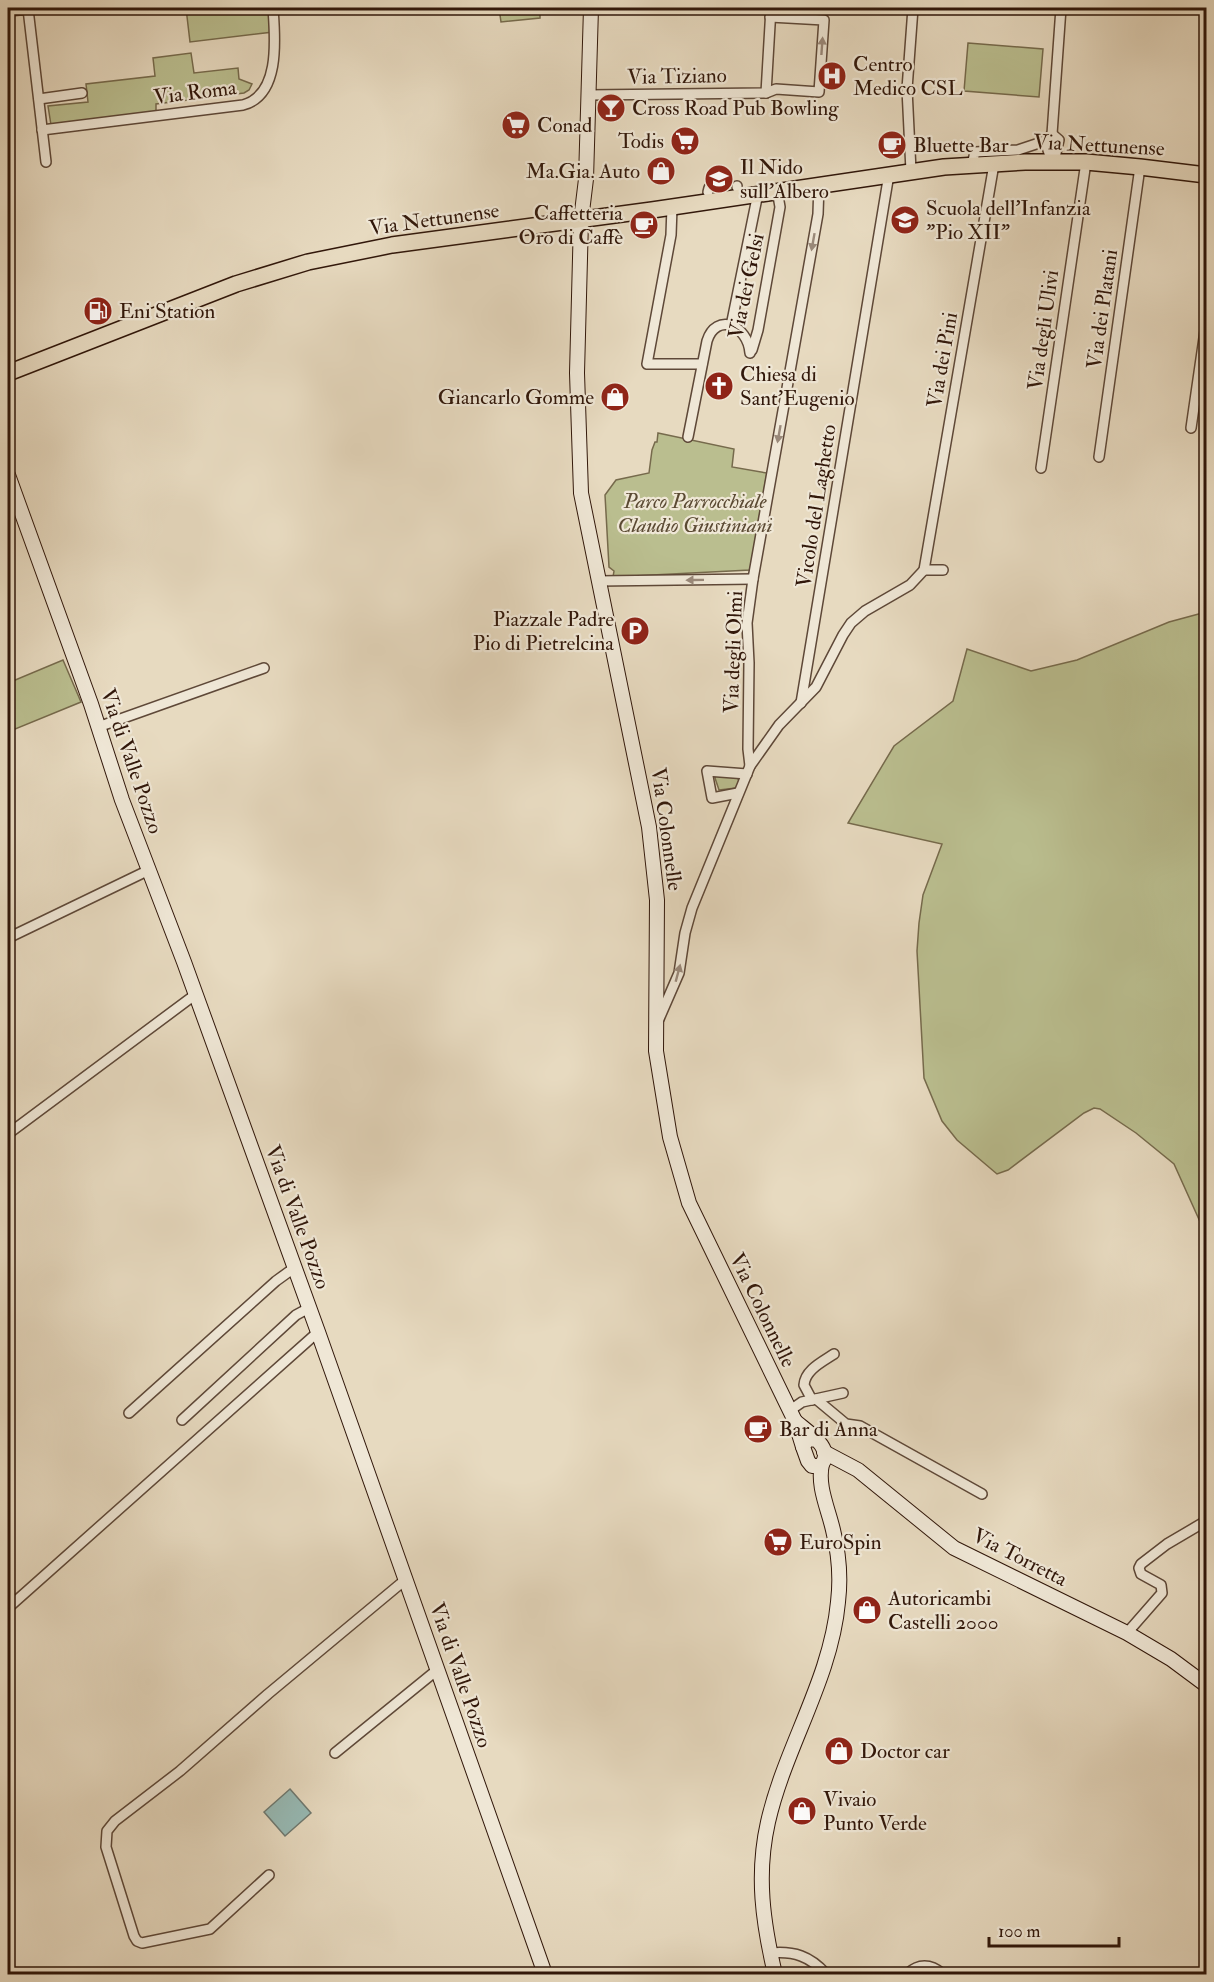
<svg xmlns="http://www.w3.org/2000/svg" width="1214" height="1982" font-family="'IM FELL Double Pica',serif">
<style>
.green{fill:#babe8f;stroke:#766a4c;stroke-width:1.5}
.water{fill:#97bab5;stroke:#6e7971;stroke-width:1.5}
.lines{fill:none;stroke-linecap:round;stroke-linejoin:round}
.street-casing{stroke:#5e4838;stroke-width:12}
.secondary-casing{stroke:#31170a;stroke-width:16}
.primary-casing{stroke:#31170a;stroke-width:18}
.street{stroke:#efe7d6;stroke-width:9}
.secondary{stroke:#efe7d6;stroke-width:14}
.primary{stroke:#e7dac0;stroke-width:15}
.oneway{fill:#9a897a}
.labels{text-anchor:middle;stroke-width:4.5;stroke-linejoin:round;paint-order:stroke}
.poi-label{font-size:21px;fill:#31170a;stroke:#efe7d6;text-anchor:start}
.street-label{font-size:21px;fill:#31170a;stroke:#efe7d6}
.park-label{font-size:21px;font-style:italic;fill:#5a4932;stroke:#efe7d6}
</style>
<rect width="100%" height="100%" fill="#e7dac0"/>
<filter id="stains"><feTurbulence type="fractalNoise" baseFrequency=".00333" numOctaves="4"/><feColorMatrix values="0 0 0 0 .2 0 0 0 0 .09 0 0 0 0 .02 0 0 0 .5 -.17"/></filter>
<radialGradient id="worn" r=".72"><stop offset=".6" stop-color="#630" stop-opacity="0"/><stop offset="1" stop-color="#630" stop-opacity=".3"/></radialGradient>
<g class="green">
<path d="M186,8H270L273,32L190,42Z"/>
<path d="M499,8H540V18L501,22Z"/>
<path d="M968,43L1043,49L1039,97L964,91Z"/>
<path d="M191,53L194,73L238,68L239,79L252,84L249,90L244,93L156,104V112L51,125L48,106L88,102L86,84L155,76L153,58Z"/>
<path d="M658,433L734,449L732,467L767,473L750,570L613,577L614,571L609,567L605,495L616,480L649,473L652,450L655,442H657Z"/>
<path d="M1206,612V1235L1174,1164L1136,1133L1100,1109L1094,1108L1084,1113L1008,1170L997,1174L957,1140L942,1121L924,1078L917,951L919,923L923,895L942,844L848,823L894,746L953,701L967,649L1031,671L1077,660L1169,622Z"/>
<path d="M63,660L81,702L8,732V683Z"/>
<path d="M716,776L737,777L739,781L736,788L719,790L715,778Z"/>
</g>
<path class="water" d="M290,1789L311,1813L285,1836L264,1812Z"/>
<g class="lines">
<g class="street-casing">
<g id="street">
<path d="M749,8L771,9"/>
<path d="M28,9L46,162"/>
<path d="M8,11L44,8"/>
<path d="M766,93L771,8"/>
<path d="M588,95L766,93L776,89L819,92L824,20L770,17"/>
<path d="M39,99L82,93"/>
<path d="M42,130L243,105C281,95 275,37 273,8"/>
<path d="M1052,134L1061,8"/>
<path d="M1052,162L1045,141L1052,134L1059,140L1054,162"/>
<path d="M972,165L975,152L1018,150L1045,141"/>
<path d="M911,171L907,89L913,8"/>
<path d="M737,187V186"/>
<path d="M708,192L709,188"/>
<path d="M672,207L671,235L647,364H702"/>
<path d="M731,326L758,193"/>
<path d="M752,350L758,330L780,207L777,190"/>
<path d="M1191,428L1206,324"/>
<path d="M688,437L707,341C716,312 748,325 750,353"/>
<path d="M1099,457L1140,167"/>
<path d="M1041,468L1086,162"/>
<path d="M924,570H943"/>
<path d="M598,581L753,579"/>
<path d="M801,703L889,174"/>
<path d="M98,727L264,668"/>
<path d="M750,766L748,749L749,663L747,623L753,579L818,214L819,184"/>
<path d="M738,793L712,798L707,771L747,774"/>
<path d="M8,938L149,870"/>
<path d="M659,1019L679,973L685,933L692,908L750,766L779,725L816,687L843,635L851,623L865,611L910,585L924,570L994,164"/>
<path d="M8,1134L196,994"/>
<path d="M816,1399L846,1424L860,1426L982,1494"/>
<path d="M812,1400L804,1385C805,1370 822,1362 834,1354"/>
<path d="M789,1411L802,1402L843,1393"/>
<path d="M129,1413L276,1281L294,1268"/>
<path d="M182,1420L296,1315L309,1308"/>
<path d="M8,1608L318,1332"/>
<path d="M1127,1633L1162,1593L1161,1585L1141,1574L1139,1568L1141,1564L1167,1544L1206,1521"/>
<path d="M335,1753L437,1670"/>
<path d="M269,1875L210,1929L142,1943L137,1941L134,1936L106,1847L107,1831L115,1821L180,1771L268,1694L405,1580"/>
<path d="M771,1953C794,1951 810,1956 826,1974"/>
<path d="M907,1974C919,1963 931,1964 943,1974"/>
</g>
</g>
<g class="secondary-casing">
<g id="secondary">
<path d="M591,8L586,179L581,220L577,373L581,493L649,827L657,900L656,1051L670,1137L689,1203L795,1421L803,1447"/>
<path d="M8,475L91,704L122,800L184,962L318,1332L545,1974"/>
<path d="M795,1421C806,1431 837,1449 820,1466H812L808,1461L803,1447L807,1439L818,1440"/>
<path d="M824,1452L858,1470L954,1548L1127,1633L1171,1659L1206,1685"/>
<path d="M775,1974C763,1923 756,1875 768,1822C785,1747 831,1679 838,1602C841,1577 839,1554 833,1530C828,1508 817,1486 822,1464"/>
</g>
</g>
<g class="primary-casing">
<path id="primary" d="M8,373L236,284L308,262L392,245L652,210L944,167L1025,162H1086L1140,167L1206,175"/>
</g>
<use href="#street" class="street"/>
<use href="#secondary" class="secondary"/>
<use href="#primary" class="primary"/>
</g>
<defs><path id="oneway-solid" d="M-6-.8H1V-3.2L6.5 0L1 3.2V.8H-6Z" transform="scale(1.5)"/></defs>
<g class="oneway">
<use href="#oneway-solid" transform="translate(822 46) rotate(-86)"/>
<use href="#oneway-solid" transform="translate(813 242) rotate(100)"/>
<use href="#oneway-solid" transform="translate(779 434) rotate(100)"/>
<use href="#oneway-solid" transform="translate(695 580) rotate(179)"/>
<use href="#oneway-solid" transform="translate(678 973) rotate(-75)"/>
</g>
<defs>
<g id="hospital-disc" transform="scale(1.5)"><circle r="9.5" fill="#8f2418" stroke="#efe7d6"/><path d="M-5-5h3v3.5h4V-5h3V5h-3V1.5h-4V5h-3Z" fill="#fff"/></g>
<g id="bar-disc" transform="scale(1.5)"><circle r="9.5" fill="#8f2418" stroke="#efe7d6"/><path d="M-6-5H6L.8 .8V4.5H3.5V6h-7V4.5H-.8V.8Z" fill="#fff"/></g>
<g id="supermarket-disc" transform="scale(1.5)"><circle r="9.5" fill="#8f2418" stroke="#efe7d6"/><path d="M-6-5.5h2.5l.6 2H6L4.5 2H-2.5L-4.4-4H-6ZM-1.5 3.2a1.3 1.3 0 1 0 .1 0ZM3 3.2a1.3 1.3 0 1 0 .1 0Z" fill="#fff"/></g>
<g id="cafe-disc" transform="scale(1.5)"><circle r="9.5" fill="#8f2418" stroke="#efe7d6"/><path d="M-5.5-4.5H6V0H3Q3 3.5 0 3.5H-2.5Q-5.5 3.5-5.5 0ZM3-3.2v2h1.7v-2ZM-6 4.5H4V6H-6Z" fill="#fff"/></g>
<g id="shop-disc" transform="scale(1.5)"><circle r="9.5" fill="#8f2418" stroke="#efe7d6"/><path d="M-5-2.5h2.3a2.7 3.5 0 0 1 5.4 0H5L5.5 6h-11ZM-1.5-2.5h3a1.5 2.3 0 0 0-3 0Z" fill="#fff"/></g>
<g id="school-disc" transform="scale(1.5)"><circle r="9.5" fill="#8f2418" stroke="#efe7d6"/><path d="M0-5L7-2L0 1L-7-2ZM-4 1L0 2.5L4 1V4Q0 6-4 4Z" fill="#fff"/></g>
<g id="fuel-disc" transform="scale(1.5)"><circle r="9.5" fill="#8f2418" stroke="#efe7d6"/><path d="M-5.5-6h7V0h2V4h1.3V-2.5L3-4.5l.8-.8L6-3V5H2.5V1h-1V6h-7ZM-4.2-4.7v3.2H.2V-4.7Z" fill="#fff"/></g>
<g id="church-disc" transform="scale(1.5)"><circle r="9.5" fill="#8f2418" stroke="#efe7d6"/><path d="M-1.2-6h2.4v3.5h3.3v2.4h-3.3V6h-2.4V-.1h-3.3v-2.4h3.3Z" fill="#fff"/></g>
<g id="parking-disc" transform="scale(1.5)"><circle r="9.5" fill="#8f2418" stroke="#efe7d6"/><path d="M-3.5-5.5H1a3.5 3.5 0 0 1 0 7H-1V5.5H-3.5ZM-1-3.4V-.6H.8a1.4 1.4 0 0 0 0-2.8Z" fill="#fff"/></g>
</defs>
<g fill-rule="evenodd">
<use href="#hospital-disc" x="832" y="76"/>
<use href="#bar-disc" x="611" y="108"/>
<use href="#supermarket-disc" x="516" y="125"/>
<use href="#supermarket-disc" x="685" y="141"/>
<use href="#cafe-disc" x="892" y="145"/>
<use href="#shop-disc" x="661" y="171"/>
<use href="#school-disc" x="719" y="179"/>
<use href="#school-disc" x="905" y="220"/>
<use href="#cafe-disc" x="644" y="225"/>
<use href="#fuel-disc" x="98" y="311"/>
<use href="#church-disc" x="719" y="386"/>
<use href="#shop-disc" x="615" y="397"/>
<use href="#parking-disc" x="635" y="631"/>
<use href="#cafe-disc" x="758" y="1429"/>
<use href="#supermarket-disc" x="778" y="1542"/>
<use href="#shop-disc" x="867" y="1610"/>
<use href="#shop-disc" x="839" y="1751"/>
<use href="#shop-disc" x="802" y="1811"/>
</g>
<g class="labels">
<g class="poi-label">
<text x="853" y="71">Centro<tspan x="853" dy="24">Medico CSL</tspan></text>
<text x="632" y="115">Cross Road Pub Bowling</text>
<text x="537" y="132">Conad</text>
<text x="664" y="148" text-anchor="end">Todis</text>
<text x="913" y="152">Bluette Bar</text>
<text x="740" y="174">Il Nido<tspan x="740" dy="24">sull'Albero</tspan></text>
<text x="640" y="178" text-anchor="end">Ma.Gia. Auto</text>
<text x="926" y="215">Scuola dell'Infanzia<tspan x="926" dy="24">"Pio XII"</tspan></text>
<text x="623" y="220" text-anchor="end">Caffetteria<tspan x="623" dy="24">Oro di Caffè</tspan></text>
<text x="119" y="318">Eni Station</text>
<text x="740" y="381">Chiesa di<tspan x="740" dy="24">Sant'Eugenio</tspan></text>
<text x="594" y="404" text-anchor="end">Giancarlo Gomme</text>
<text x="614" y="626" text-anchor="end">Piazzale Padre<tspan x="614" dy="24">Pio di Pietrelcina</tspan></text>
<text x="779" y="1436">Bar di Anna</text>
<text x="799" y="1549">EuroSpin</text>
<text x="888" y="1605">Autoricambi<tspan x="888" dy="24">Castelli 2000</tspan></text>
<text x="860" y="1758">Doctor car</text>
<text x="823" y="1806">Vivaio<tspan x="823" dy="24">Punto Verde</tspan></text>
</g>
<g class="street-label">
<text transform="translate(677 76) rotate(-1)" y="7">Via Tiziano</text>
<text transform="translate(195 92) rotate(-7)" y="7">Via Roma</text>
<text transform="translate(1099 145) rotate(3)" y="7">Via Nettunense</text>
<text transform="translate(434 219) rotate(-8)" y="7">Via Nettunense</text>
<text transform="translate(746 286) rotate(-78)" y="7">Via dei Gelsi</text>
<text transform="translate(1102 309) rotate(-82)" y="7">Via dei Platani</text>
<text transform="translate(1043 330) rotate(-82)" y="7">Via degli Ulivi</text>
<text transform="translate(942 360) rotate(-80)" y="7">Via dei Pini</text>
<text transform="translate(816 506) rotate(-81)" y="7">Vicolo del Laghetto</text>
<text transform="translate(733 652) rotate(-88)" y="7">Via degli Olmi</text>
<text transform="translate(132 761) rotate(71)" y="7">Via di Valle Pozzo</text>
<text transform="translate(667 829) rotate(82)" y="7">Via Colonnelle</text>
<text transform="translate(298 1217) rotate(70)" y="7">Via di Valle Pozzo</text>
<text transform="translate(763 1310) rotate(64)" y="7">Via Colonnelle</text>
<text transform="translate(1020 1557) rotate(27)" y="7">Via Torretta</text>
<text transform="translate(461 1675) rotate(71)" y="7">Via di Valle Pozzo</text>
</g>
<g class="park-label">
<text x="695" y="508">Parco Parrocchiale<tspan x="695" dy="24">Claudio Giustiniani</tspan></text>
</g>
</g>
<rect width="1214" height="1982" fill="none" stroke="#e7dac0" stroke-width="30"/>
<rect x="9" y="9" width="1196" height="1964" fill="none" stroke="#31170a" stroke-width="3"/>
<rect x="15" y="15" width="1184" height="1952" fill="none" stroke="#31170a" stroke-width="1.5"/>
<path d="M989 1937v9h130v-9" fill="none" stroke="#31170a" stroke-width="3"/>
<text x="998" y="1937" font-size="18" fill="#31170a" stroke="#efe7d6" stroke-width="4.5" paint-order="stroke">100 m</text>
<rect width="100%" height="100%" filter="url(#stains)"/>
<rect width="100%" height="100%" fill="url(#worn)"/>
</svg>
